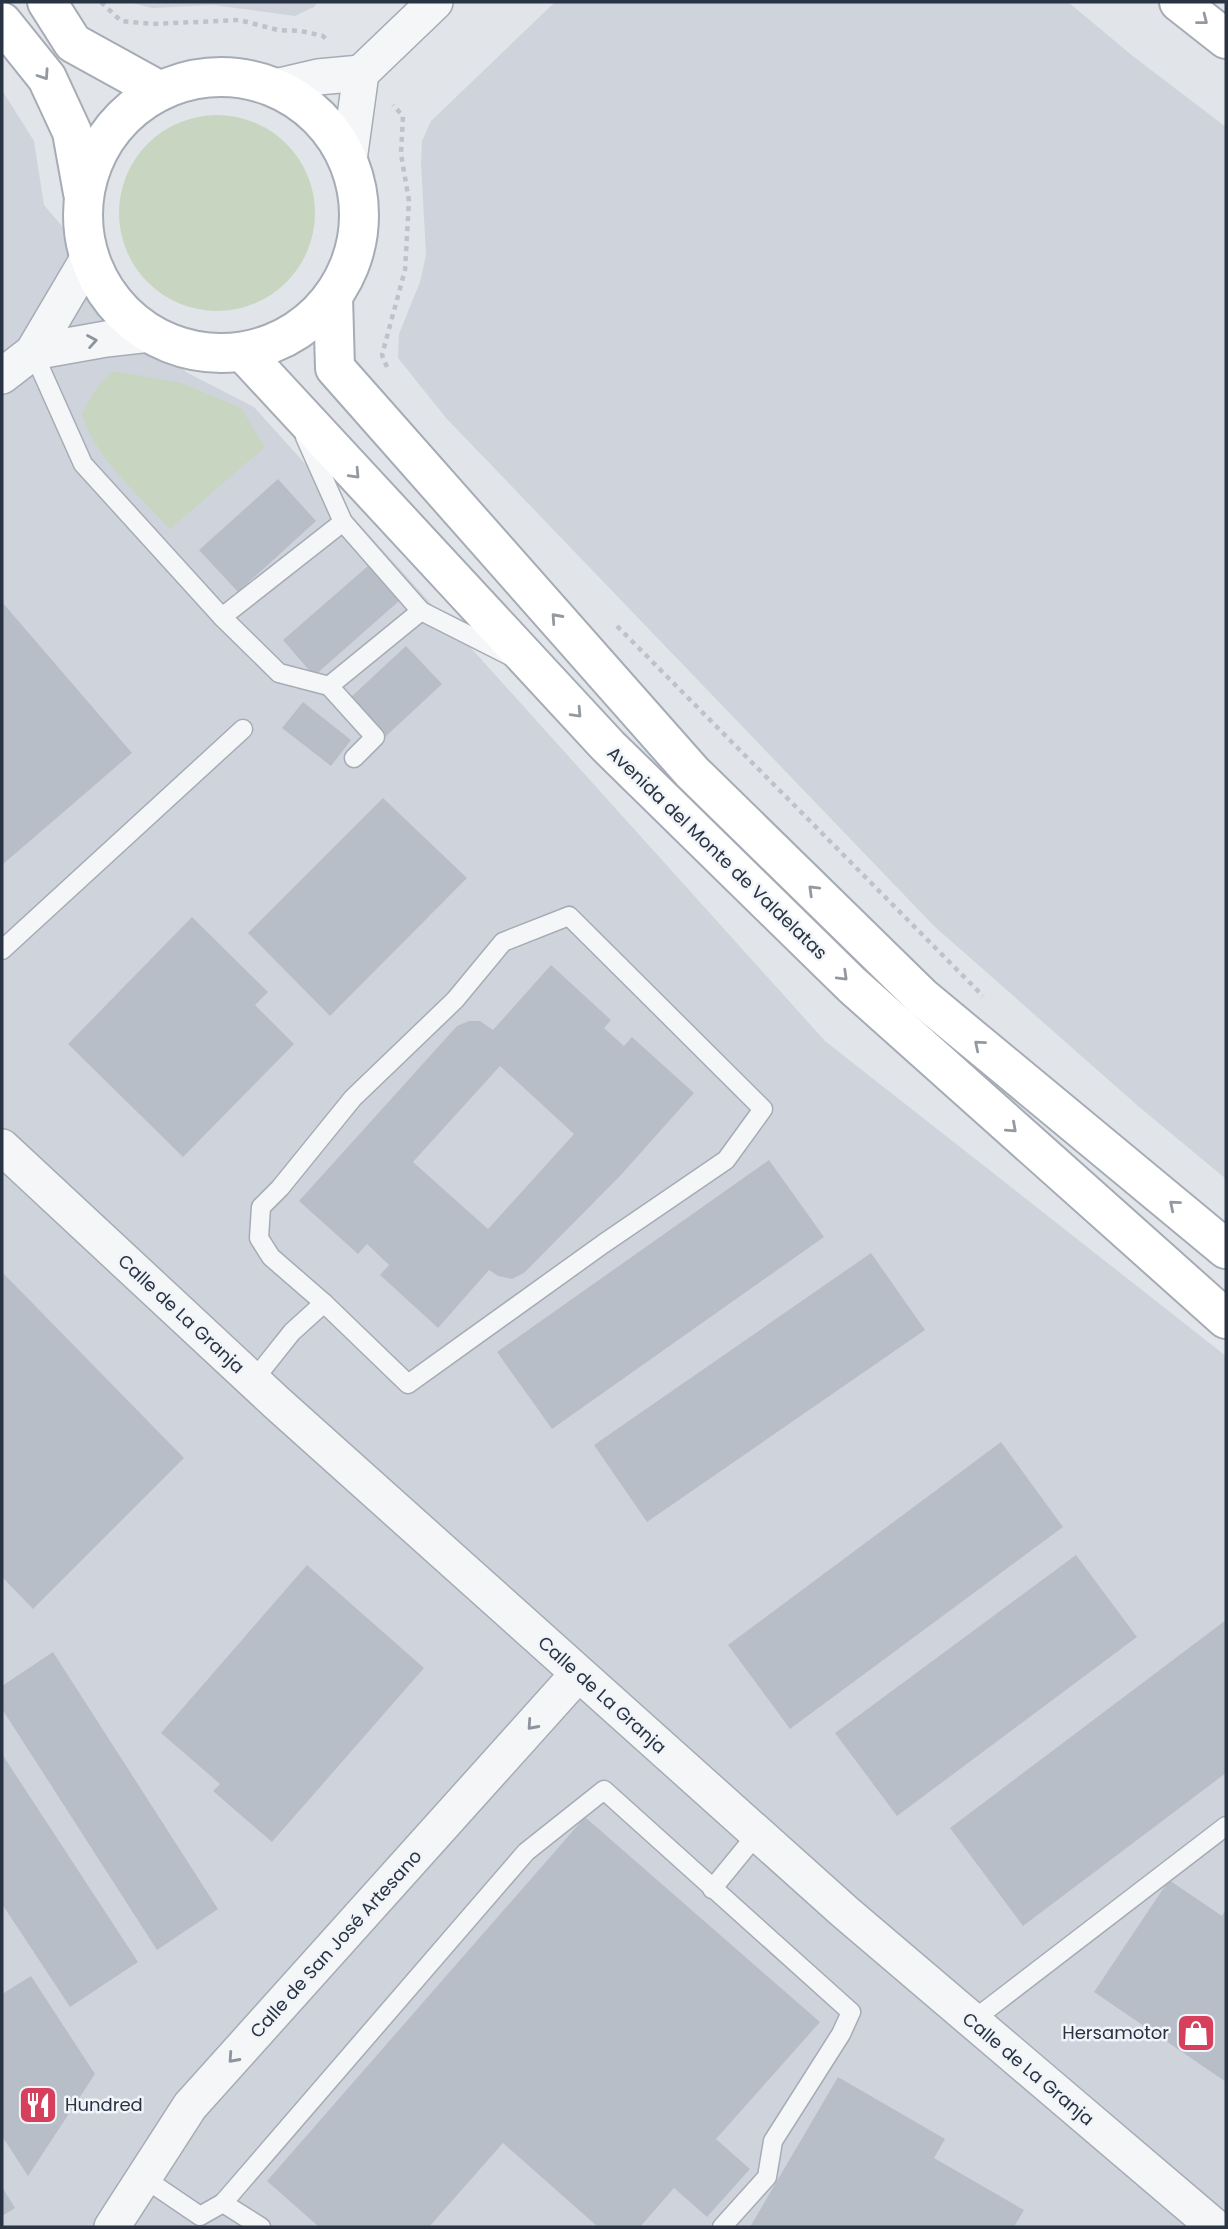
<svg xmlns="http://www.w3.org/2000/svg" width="1228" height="2229" font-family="Poppins,sans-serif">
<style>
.built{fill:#cfd4dc}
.green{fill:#c7d5c1}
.building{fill:#b8bec8;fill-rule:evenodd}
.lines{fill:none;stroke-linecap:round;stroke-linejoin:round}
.lane-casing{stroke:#a6acb5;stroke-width:21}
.street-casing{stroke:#a6acb5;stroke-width:38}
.secondary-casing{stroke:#a6acb5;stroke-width:42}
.path{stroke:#bfc3c9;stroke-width:4.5;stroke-dasharray:5 5;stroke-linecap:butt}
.lane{stroke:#f4f6f8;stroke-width:18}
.street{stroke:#f4f6f8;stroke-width:35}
.secondary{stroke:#fff;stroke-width:38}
.oneway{stroke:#9499a1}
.oneway2{stroke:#8e949e}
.labels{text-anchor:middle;stroke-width:5;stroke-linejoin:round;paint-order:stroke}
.street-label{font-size:18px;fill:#283343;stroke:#f1f4f8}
.poi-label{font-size:18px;fill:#283343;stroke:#f1f4f8;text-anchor:end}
</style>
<rect width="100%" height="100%" fill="#e1e5ea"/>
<g class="built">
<path d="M128,2H318L314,7L295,16L213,5L152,8Z"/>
<path d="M555,2H1068L1134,57L1226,127V1179L1138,1106L934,926L446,418L398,358L399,334L420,282L426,255L421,163L422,141L431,121Z"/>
<path d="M2,90L34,141L44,205L186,372L254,407L825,1041L1226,1356V2227H2Z"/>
</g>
<g class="green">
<circle cx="217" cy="213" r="98"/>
<path d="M112,371L179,382L241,408L265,447L170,529C142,499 91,453 82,413L99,384Z"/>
</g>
<g class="building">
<path d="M278,479L316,521L238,592L199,550Z"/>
<path d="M368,566L399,601L314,676L283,640Z"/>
<path d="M2,602L132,753L2,865Z"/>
<path d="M406,646L442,684L385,737L350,698Z"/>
<path d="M303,702L351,740L331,766L282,728Z"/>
<path d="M383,798L467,878L330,1016L248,933Z"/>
<path d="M192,917L268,992L255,1005L294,1044L183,1157L68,1044Z"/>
<path d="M551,965L611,1020L604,1028L624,1046L632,1037L694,1093L620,1176L524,1273L512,1279L498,1276L489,1270L438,1328L380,1275L389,1265L367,1244L358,1254L299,1201L457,1026L469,1021H480L493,1030ZM500,1066L574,1134L488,1229L413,1162Z"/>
<path d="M769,1160L824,1237L552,1429L497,1352Z"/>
<path d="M871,1253L925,1330L647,1522L594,1445Z"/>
<path d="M2,1272L184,1458L33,1609L2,1577Z"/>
<path d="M1001,1442L1063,1527L790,1729L728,1645Z"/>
<path d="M1076,1555L1137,1637L897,1816L835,1733Z"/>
<path d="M307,1565L424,1668L272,1842L213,1791L220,1784L161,1733Z"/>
<path d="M1226,1620V1773L1023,1926L950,1828Z"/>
<path d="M53,1652L218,1909L157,1950L2,1709V1686Z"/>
<path d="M2,1754L138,1962L70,2007L2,1904Z"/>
<path d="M585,1817L820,2022L716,2139L750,2169L707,2217L674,2188L640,2227H598L503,2143L429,2227H319L267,2181Z"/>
<path d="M1169,1880L1222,1916L1226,1909V2082L1094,1992Z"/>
<path d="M31,1976L95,2074L28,2176L2,2136V1994Z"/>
<path d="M838,2077L945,2139L934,2158L1024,2210L1014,2227H750Z"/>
<path d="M2,2187L15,2208L2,2216Z"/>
</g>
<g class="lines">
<g class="lane-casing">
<g id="lane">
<path d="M33,352L83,464L222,617L279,673L329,686L421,611"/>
<path d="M305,437L343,522L421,611L510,656"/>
<path d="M222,617L343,522"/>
<path d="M329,686L375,737L354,758"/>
<path d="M569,916L763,1109L726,1160L603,1244L408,1384L324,1303L271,1257L259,1238L261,1207L280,1188L353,1098L455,1000L503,942Z"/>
<path d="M2,950L243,729"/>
<path d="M253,1381L292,1332L324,1303"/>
<path d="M712,1889L757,1834"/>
<path d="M972,2021L1226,1826"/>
<path d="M144,2178L200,2216L223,2203"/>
<path d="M261,2227L223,2203L526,1852L604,1790L851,2012L841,2034L773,2141L767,2177L722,2227"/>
</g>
</g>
<g class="street-casing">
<g id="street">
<path d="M275,87L318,77L361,73"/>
<path d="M349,160L361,73L435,2"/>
<path d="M33,352L106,339L150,334"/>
<path d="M2,376L33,352L89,257"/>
<path d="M2,1147L277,1403L845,1912L1215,2227"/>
<path d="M112,2227L190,2106L578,1674"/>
</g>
</g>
<g class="secondary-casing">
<g id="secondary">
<path d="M47,2L73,43L160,91"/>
<path d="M1179,2L1226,39"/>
<path d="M2,22L47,78L72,132L83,193"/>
<circle cx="221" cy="215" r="138"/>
<path d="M333,297L335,368L692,772L923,998L1226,1249"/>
<path d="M243,352L608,746L852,985L1226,1319"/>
</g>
</g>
<g class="path">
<path d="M101,2L121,21L153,24L239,20L278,30L301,31L323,36L327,40"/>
<path d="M387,367L382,355L405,270L409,201L401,154L403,116L393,105"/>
<path d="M617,626L983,996"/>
</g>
<use href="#lane" class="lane"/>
<use href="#street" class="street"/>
<use href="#secondary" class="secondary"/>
</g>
<defs><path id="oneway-chevron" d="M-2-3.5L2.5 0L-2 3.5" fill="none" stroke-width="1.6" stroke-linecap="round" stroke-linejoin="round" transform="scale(1.75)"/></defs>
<g class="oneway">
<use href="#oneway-chevron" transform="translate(1203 20) rotate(38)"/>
<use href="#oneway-chevron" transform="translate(44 75) rotate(56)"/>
<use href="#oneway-chevron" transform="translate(355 474) rotate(47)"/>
<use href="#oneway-chevron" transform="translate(556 618) rotate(-132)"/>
<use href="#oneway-chevron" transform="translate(577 713) rotate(47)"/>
<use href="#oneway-chevron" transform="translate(813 890) rotate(-136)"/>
<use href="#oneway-chevron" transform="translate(843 976) rotate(44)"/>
<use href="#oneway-chevron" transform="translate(979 1045) rotate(-140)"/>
<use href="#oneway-chevron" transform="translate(1012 1128) rotate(42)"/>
<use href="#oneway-chevron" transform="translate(1174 1205) rotate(-140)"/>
</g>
<g class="oneway2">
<use href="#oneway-chevron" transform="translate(92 341) rotate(-10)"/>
<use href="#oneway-chevron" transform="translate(532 1725) rotate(132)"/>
<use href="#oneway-chevron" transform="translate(233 2058) rotate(132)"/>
</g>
<defs>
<g id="shop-square" transform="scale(2.0125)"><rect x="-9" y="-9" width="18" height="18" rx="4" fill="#d6405d" stroke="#f1f4f8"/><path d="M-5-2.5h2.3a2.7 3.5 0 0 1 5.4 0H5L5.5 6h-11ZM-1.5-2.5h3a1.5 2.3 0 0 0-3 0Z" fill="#fff"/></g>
<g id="restaurant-square" transform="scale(2.0125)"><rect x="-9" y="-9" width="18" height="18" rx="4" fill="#d6405d" stroke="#f1f4f8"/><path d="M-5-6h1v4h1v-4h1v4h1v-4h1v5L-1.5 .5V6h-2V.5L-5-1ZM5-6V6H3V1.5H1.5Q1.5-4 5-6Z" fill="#fff"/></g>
</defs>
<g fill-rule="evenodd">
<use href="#shop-square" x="1196" y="2033"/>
<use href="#restaurant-square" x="38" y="2105"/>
</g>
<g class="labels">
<g class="street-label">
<text transform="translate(717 853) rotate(44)" y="6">Avenida del Monte de Valdelatas</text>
<text transform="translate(181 1314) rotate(43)" y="6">Calle de La Granja</text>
<text transform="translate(602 1695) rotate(42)" y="6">Calle de La Granja</text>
<text transform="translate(336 1944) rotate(-48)" y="6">Calle de San José Artesano</text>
<text transform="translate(1028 2069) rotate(40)" y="6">Calle de La Granja</text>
</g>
<g class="poi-label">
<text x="1169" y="2039">Hersamotor</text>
<text x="65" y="2111" text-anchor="start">Hundred</text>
</g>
</g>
<rect width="1228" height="2229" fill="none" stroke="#283343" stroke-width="7"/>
</svg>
